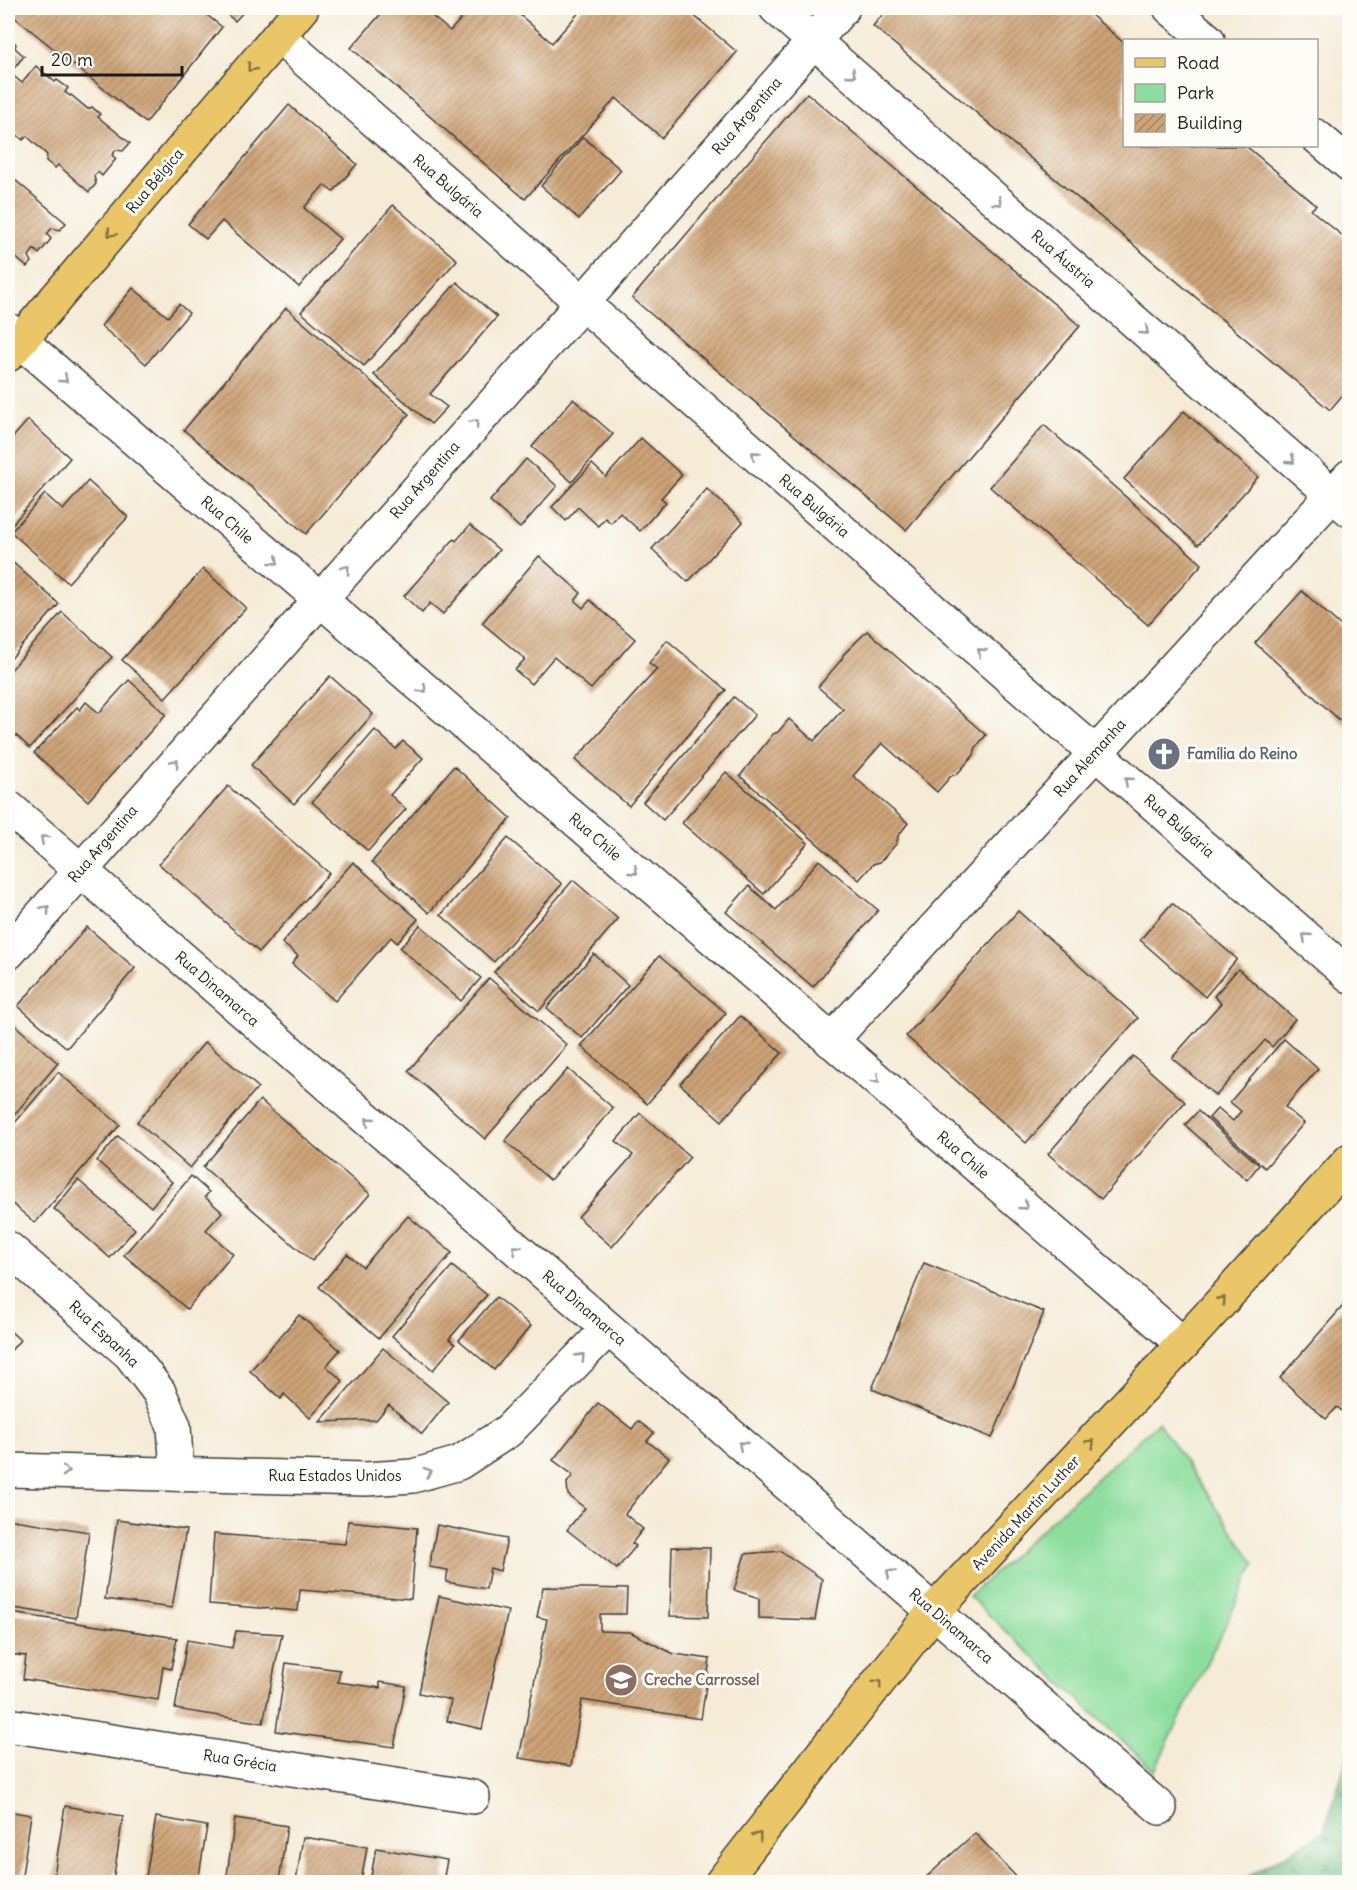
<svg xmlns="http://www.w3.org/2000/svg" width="1357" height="1890" font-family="Delius,sans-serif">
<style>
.forest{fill:url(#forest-firs);stroke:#476c50;stroke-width:1.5}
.park{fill:#8dde9e;stroke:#547d5d;stroke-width:1.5}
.building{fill:url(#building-hatch)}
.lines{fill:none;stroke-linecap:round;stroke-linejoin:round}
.minor-casing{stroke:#3d3b38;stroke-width:36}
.major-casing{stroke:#3d3b38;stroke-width:36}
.minor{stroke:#fff;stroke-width:33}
.major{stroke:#ebc669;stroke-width:33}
.oneway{stroke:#847142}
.oneway2{stroke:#999}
.labels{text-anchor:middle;stroke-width:6;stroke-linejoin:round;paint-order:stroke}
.street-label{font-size:15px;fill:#1c1c1c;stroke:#fdfcf7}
.worship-label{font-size:15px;font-weight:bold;fill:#5b616d;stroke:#fdfcf7;text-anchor:start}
.education-label{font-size:15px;font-weight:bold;fill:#785e54;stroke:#fdfcf7;text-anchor:start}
</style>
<defs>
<pattern id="forest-firs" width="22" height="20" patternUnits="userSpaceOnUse" patternTransform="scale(1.5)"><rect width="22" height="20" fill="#72bd85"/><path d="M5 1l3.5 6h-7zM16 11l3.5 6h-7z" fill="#5d996c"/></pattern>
<pattern id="building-hatch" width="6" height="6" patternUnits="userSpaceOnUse" patternTransform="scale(1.5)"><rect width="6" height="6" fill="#cea377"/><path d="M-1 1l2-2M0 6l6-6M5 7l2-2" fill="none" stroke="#a68461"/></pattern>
</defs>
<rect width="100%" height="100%" fill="#fdfcf7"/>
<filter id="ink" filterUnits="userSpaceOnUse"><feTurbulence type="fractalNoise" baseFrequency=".0167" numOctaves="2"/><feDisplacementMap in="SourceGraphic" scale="12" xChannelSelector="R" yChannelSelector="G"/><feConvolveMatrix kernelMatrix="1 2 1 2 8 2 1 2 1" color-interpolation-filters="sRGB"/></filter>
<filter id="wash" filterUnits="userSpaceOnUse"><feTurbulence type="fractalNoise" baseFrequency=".008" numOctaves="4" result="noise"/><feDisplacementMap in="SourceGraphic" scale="24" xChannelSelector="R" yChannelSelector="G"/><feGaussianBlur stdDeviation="1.35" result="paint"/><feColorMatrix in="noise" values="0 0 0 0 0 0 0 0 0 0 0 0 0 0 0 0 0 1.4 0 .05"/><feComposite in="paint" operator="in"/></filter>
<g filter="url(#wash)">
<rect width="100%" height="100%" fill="#f5ebd7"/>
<path class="forest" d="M1349,1751V1882H1239L1324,1832Z"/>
<path class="park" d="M1158,1422L1255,1564L1154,1771L969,1596Z"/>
<g id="blocks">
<g class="building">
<path d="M8,8H198L222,27L146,123L8,12Z"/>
<path d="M219,8H247L235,21Z"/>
<path d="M386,8H422L450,31L469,10L466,8H512L552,43L583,8H685L737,52L662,138L616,98L525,199L351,48Z"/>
<path d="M888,8H1083L1124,43V146H1246L1316,205L1311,210L1350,242V386L1330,410L873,26Z"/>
<path d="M8,37L16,44L15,48L24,56L10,73L22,83L36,66L55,82L57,80L68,88L65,92L70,96L71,95L88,109L92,107L100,114L98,117L130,143L123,151L116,150L112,155L116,159L102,176L98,172L94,176L96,184L89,192L58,165L55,168L46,161L47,155L27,136L23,140L16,134L15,129L8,122Z"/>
<path d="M807,93L1080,326L906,530L632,298Z"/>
<path d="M289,105L357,164L333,192L324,185L304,208L340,239L299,287L222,221L206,239L188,224Z"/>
<path d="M583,137L621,170L579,219L541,186Z"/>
<path d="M8,174L66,223L60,230L52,228L47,234L51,239L39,254L34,249L29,256L32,262L27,267L8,251Z"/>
<path d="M393,205L457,260L364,366L301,312Z"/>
<path d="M457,282L497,317L430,394L447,407L431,424L374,375Z"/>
<path d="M133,288L168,317L179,304L189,313L146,364L101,326Z"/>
<path d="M286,308L409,414L306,534L184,430Z"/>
<path d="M573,399L613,434L572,482L532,447Z"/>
<path d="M1184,411L1258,477L1198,545L1124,479Z"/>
<path d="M28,420L70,458L8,529V443Z"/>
<path d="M1044,425L1202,564L1148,625L990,487Z"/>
<path d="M641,438L682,475L661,498L666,502L640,531L620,513L611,523L605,518L598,526L578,507L566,521L552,507L592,464L606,477Z"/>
<path d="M526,459L557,486L520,528L490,501Z"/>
<path d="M88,481L128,517L68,583L11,532L45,494L63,510Z"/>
<path d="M707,489L743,522L688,582L652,549Z"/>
<path d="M470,525L499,550L443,614L430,603L422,613L404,596L454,539L456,541Z"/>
<path d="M539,556L581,593L575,601L583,608L590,600L635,639L591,689L554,657L531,684L515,670L525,659L482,623Z"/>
<path d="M8,558L59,604L8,662Z"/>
<path d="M203,569L246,608L165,698L122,660Z"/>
<path d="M1302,591L1350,634V722L1346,726L1255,643Z"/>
<path d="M62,612L112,657L30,748L8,728V673Z"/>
<path d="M867,631L986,735L976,747L974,755L957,774L951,776L937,792L882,743L853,776L908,823L898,836L897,843L880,862L873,864L859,880L740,776L773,734L778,732L789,719L814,741L843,709L818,687L842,659L843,655Z"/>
<path d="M667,640L726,690L629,806L575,760L657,669L649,663Z"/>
<path d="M330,676L373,714L294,804L251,765Z"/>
<path d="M129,680L166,714L88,801L34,753L77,707L80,710L86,702L99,713Z"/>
<path d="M734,697L755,715L663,820L643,802Z"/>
<path d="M375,730L396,749L403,741L423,758L390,795L406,809L368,851L312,802Z"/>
<path d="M454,766L511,818L429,913L372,862Z"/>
<path d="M726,772L808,843L764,894L682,823Z"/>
<path d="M228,786L329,873L259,952L159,864Z"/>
<path d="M508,838L562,884L494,962L441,915Z"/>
<path d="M819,860L878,910L813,987L726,912L749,886L776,910Z"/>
<path d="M353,862L418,919L397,943L391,937L335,1001L292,964L298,956L282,943Z"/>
<path d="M573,880L618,919L539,1011L494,972Z"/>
<path d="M1172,903L1237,959L1205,997L1140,940Z"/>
<path d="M1018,911L1138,1018L1026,1143L906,1036Z"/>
<path d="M420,925L481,978L461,1001L400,948Z"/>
<path d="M87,927L135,968L67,1048L18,1006Z"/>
<path d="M594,954L628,985L582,1038L547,1008Z"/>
<path d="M659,956L726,1013L647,1104L581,1046Z"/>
<path d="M1238,969L1295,1019L1272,1047L1265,1040L1216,1096L1172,1058L1221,1003L1214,996Z"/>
<path d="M489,978L567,1045L485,1139L408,1071Z"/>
<path d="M740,1016L782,1053L722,1121L680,1084Z"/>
<path d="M8,1019L58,1063L8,1122Z"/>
<path d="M1284,1039L1318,1069L1285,1107L1304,1123L1265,1168L1209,1118L1218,1108L1233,1121L1241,1111L1230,1102Z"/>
<path d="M205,1042L258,1087L190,1168L137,1122Z"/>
<path d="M1133,1056L1185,1102L1101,1199L1048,1154Z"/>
<path d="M568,1069L613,1108L550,1180L505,1141Z"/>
<path d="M58,1072L120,1125L35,1223L8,1200V1131Z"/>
<path d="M260,1100L370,1194L312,1261L203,1167Z"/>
<path d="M1198,1111L1259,1165L1247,1180L1185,1125Z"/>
<path d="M640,1113L690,1157L612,1247L578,1217L633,1155L616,1141Z"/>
<path d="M118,1136L172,1182L151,1207L97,1161Z"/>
<path d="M191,1176L209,1192L205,1197L222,1212L206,1230L233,1254L187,1309L124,1255Z"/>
<path d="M78,1180L135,1229L110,1258L54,1209Z"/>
<path d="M408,1216L452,1253L379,1338L319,1287L347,1254L363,1267Z"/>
<path d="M924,1263L1044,1312L992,1438L872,1389Z"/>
<path d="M452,1266L487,1295L449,1339L455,1344L433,1370L392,1336Z"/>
<path d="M496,1297L531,1326L494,1370L459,1340Z"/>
<path d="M1350,1298V1417L1337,1407L1326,1419L1280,1378Z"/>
<path d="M299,1315L340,1350L326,1366L343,1381L310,1418L284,1394L281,1399L250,1371Z"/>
<path d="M8,1329L20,1340L8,1354Z"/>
<path d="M383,1348L448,1402L422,1434L389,1405L376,1420L320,1422Z"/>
<path d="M598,1403L632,1429L638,1421L654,1433L647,1441L669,1458L625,1514L643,1529L632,1543L636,1546L617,1569L567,1530L585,1508L568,1495L567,1483L573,1475L553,1460Z"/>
<path d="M8,1519L89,1532L76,1618L8,1607Z"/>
<path d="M117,1520L186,1530L172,1608L105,1599Z"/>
<path d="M348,1521L417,1528L411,1599L300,1590L298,1611L209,1604L214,1534L345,1544Z"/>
<path d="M437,1525L507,1539L500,1571L490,1568L486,1589L446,1582L448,1570L429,1567Z"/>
<path d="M672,1547L710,1548L708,1617L670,1616Z"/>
<path d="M781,1551L822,1579L815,1620L759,1618V1598L734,1590L745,1554Z"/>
<path d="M543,1587L627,1589L626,1614H600V1631L630,1632L674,1654L710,1659L701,1719L582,1700L571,1766L519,1758L547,1619L537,1617Z"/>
<path d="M439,1596L508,1611L482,1729L447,1721L451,1700L419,1693Z"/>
<path d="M11,1613L177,1638L171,1669L163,1667L158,1700L23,1679L26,1656L8,1654Z"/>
<path d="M236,1631L282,1634L263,1723L175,1709L187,1640L232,1648Z"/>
<path d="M286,1663L340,1670L338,1682L380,1688V1682L406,1686L394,1747L276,1731Z"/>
<path d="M65,1806L123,1816L113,1882H53Z"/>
<path d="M8,1811L31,1815L21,1882H8Z"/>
<path d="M156,1817L207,1826L198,1882H145Z"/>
<path d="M235,1818L287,1826L279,1882H226Z"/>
<path d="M975,1833L1021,1882H921Z"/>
<path d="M303,1837L367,1847L361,1882H296Z"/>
<path d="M376,1848L447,1860L443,1882H370Z"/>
</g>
</g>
</g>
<g filter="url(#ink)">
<use href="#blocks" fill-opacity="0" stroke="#3d3b38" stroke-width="1.5"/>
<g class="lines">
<g class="minor-casing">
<g id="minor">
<path d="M776,8L1350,510"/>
<path d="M1170,8L1208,40"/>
<path d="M278,36L1350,976"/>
<path d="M1316,136L1350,165"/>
<path d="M8,330L1183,1344"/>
<path d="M8,807L1160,1808"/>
<path d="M8,953L843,8"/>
<path d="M831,1041L1350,476"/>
<path d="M8,1248L130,1354L159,1392L174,1426L177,1474"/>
<path d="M8,1470L366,1479L413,1476L459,1463L508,1431L608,1329"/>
<path d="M8,1725L473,1797"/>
</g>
</g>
<g class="major-casing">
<g id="major">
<path d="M8,355L302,8"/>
<path d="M722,1882L934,1611L1183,1344L1350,1160"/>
</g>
</g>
<use href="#minor" class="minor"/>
<use href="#major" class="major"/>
</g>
<defs><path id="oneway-chevron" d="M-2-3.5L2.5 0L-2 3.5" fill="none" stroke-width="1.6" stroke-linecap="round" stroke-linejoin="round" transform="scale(1.5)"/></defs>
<g class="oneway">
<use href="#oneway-chevron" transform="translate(251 68) rotate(130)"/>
<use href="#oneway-chevron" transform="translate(111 233) rotate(130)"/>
<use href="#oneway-chevron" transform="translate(1222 1300) rotate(-48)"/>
<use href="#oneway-chevron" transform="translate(1091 1443) rotate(-47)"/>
<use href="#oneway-chevron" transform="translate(878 1683) rotate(-52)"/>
<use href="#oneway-chevron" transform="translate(758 1836) rotate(-52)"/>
</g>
<g class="oneway2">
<use href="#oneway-chevron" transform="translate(852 74) rotate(41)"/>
<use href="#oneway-chevron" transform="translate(998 202) rotate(41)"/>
<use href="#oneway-chevron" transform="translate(1145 331) rotate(41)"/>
<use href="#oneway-chevron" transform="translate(64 379) rotate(41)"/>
<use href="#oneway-chevron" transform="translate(475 423) rotate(-49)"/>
<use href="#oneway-chevron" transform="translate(755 455) rotate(-139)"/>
<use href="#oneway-chevron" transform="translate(1291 460) rotate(41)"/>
<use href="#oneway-chevron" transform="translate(275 561) rotate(41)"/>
<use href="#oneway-chevron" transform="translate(346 569) rotate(-49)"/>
<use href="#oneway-chevron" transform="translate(981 652) rotate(-139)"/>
<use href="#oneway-chevron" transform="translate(423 689) rotate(41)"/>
<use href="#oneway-chevron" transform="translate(175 763) rotate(-49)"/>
<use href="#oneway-chevron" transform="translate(1128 781) rotate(-139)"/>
<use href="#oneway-chevron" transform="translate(44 839) rotate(-139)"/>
<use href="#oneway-chevron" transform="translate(634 871) rotate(41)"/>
<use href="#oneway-chevron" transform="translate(46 909) rotate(-49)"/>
<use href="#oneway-chevron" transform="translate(1306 937) rotate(-139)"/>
<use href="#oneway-chevron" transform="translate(876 1079) rotate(41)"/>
<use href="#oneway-chevron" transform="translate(369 1121) rotate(-139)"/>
<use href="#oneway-chevron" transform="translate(1024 1206) rotate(41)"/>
<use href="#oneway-chevron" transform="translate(516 1249) rotate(-139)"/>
<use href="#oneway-chevron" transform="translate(581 1357) rotate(-46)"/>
<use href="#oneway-chevron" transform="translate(742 1445) rotate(-139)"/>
<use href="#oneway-chevron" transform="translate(66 1471) rotate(1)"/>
<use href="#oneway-chevron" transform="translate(428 1472) rotate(-16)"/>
<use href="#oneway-chevron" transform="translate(890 1573) rotate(-139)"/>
</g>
</g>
<defs>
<g id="church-disc" transform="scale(1.725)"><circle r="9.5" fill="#6b7280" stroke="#fdfcf7"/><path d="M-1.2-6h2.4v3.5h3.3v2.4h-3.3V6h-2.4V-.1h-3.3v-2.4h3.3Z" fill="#fff"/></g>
<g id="school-disc" transform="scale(1.725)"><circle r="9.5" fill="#8d6e63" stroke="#fdfcf7"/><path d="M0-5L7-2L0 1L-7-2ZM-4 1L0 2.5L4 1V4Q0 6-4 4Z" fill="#fff"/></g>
</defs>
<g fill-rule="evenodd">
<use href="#church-disc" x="1164" y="754"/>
<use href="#school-disc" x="621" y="1680"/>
</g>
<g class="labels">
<g class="street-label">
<text transform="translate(747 116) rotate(-49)" y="5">Rua Argentina</text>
<text transform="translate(155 181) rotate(-50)" y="5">Rua Bélgica</text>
<text transform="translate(448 186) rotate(41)" y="5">Rua Bulgária</text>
<text transform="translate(1063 259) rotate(41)" y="5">Rua Áustria</text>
<text transform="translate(425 480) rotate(-49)" y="5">Rua Argentina</text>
<text transform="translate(814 506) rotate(41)" y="5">Rua Bulgária</text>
<text transform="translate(227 520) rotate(41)" y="5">Rua Chile</text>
<text transform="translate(1090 758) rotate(-48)" y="5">Rua Alemanha</text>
<text transform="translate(1179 826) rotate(41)" y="5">Rua Bulgária</text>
<text transform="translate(595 837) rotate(41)" y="5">Rua Chile</text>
<text transform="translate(103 844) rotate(-49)" y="5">Rua Argentina</text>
<text transform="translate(217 989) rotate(41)" y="5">Rua Dinamarca</text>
<text transform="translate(963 1155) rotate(41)" y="5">Rua Chile</text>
<text transform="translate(584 1308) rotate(41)" y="5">Rua Dinamarca</text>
<text transform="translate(104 1334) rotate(43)" y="5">Rua Espanha</text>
<text x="335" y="1481">Rua Estados Unidos</text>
<text transform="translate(1026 1513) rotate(-47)" y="5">Avenida Martin Luther</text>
<text transform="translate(951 1626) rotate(41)" y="5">Rua Dinamarca</text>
<text transform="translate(240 1761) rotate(9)" y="5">Rua Grécia</text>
</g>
<g class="worship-label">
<text x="1187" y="759">Família do Reino</text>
</g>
<g class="education-label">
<text x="644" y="1685">Creche Carrossel</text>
</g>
</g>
<rect width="1357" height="1890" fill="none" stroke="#fdfcf7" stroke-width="30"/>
<rect x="1123" y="39" width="195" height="108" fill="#fdfcf7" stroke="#a3a29f" stroke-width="1.5"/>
<rect x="1135" y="58" width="30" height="9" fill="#ebc669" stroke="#a3a29f" stroke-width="1.5"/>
<text x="1177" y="69" font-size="18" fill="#1c1c1c">Road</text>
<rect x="1135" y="84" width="30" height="18" fill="#8dde9e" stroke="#a3a29f" stroke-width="1.5"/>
<text x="1177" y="99" font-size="18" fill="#1c1c1c">Park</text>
<rect x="1135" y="114" width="30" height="18" fill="url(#building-hatch)" stroke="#a3a29f" stroke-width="1.5"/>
<text x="1177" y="129" font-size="18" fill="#1c1c1c">Building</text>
<path d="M42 66v9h140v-9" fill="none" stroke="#1c1c1c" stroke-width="3"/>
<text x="51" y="66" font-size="18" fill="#1c1c1c" stroke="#fdfcf7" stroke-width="4.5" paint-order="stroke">20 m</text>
</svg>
